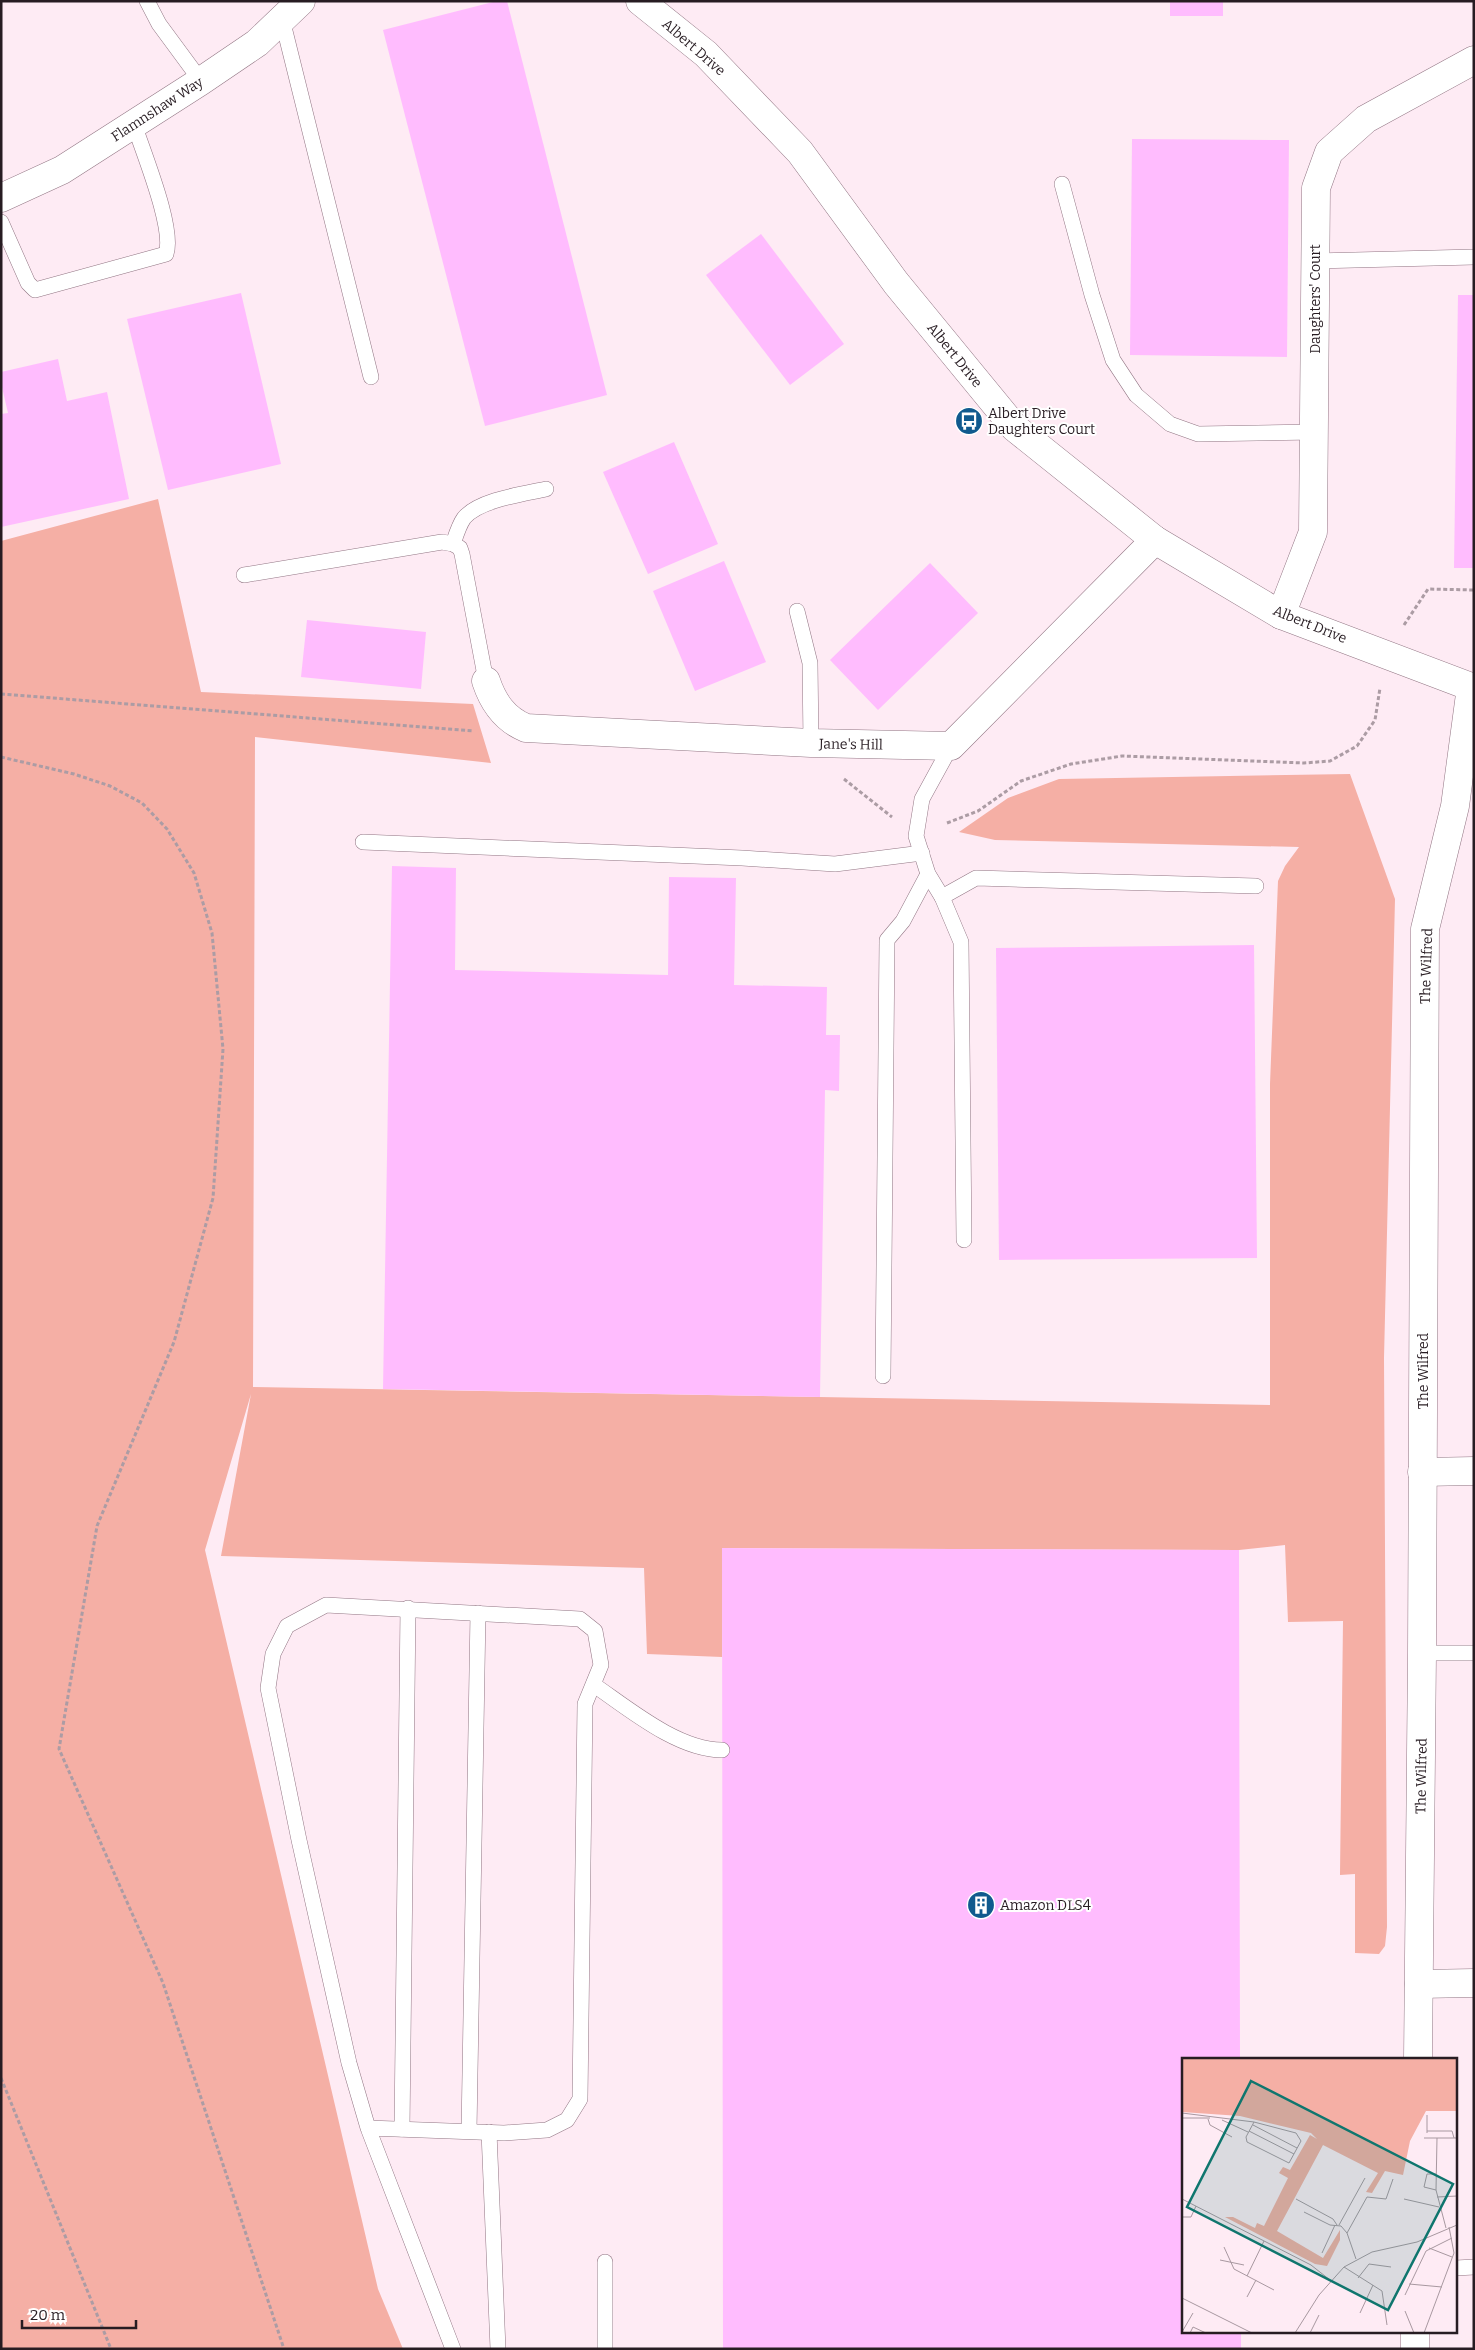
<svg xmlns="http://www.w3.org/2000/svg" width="1475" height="2350" font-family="Bitter,serif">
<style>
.green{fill:#f5afa5}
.building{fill:#ffbcfe}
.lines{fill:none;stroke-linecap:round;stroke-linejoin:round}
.lane-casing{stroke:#927684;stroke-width:16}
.street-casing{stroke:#927684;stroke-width:29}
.secondary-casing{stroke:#927684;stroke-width:29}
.path{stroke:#ac9ca4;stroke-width:3;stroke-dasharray:4 2.5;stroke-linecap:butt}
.lane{stroke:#fff;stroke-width:15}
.street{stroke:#fff;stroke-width:28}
.secondary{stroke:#fff;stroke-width:28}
.labels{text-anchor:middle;stroke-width:4;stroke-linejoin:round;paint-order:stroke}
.street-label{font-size:14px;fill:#271c22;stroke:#fff}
.poi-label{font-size:14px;fill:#271c22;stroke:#fff;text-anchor:start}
.inset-road{fill:none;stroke:#a898a0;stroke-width:1}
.view{fill:#0f766e;fill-opacity:0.15;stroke:#0f766e;stroke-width:2.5}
.inset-edge{fill:none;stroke:#271c22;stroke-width:2.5}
</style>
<rect width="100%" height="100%" fill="#feebf4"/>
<path class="green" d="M158,499L201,692L473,704L491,763L255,737L253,1387L1270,1405V1084L1278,881L1285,866L1299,847L995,840L959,832L1008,798L1059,779L1350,774L1395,899L1384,1358L1387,1927L1385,1946L1379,1954L1355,1953V1874L1340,1875L1343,1621L1288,1622L1285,1545L1239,1550L723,1548L722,1657L647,1654L644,1568L221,1556L251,1394L205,1550L378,2289L403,2349H1V541Z"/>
<g class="building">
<path d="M497,1H507L607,395L485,426L383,30Z"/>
<rect x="1170" y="1" width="53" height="15"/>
<path d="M1132,139L1289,140L1287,357L1130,355Z"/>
<path d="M761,234L844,344L790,385L706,275Z"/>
<path d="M241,293L281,464L168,490L127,319Z"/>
<path d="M1458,295H1474V568H1454Z"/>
<path d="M58,359L67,401L107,392L129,499L1,527V414L8,413L1,383V372Z"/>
<path d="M674,442L718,544L648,574L603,472Z"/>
<path d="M724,561L766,662L695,691L653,591Z"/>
<path d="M930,563L978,613L878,710L830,660Z"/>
<path d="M307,620L426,632L421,689L301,677Z"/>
<path d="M392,866L456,868L455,970L668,975L669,877L736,878L734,985L827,987L826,1035H840L839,1091L825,1090L820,1397L383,1389Z"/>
<path d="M1254,945L1257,1258L999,1260L996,948Z"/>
<path d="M722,1548L1239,1550L1240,2059H1184V2331H1241V2349H723Z"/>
</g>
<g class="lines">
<g class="lane-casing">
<g id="lane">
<path d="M147,1L159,24L201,81"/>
<path d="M282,19L371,377"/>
<path d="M1062,184L1092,295L1113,360L1136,395L1170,424L1198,434L1314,432"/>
<path d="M1,222L28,283L35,290L166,254C175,229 143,152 134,124"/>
<path d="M1315,261L1474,257"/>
<path d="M453,544C456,535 459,525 464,518C479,500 523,494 546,489"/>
<path d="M244,575L442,542L453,544L460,548L462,554L486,681"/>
<path d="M797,611L810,663L811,743"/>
<path d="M951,746L922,799L916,836L928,874L942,897L961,942L964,1240"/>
<path d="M363,842L742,858L835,864L922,853"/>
<path d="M942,897L976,878L1256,886"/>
<path d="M883,1376L887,940L903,921L928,874"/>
<path d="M1422,1653H1474"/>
<path d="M594,1685C629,1709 678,1750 722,1750"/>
<path d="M368,2128L504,2133L547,2130L567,2120L580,2099L585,1704L601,1665L595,1631L580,1619L326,1605L287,1626L273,1654L268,1688L299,1840L349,2063L368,2128L453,2349"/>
<path d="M402,2129L408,1608"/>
<path d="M469,2131L478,1613"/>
<path d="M489,2132L498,2349"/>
<path d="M1456,2268L1474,2267"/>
<path d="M605,2349V2262"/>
</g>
</g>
<g class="street-casing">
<g id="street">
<path d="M1,198L62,170L201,81L257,43L301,1"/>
<path d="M1281,615L1313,532L1316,188L1329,152L1366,119L1474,60"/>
<path d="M486,681C493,702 504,719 526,728L811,743L951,746L1155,540"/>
<path d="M1422,1472L1474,1471"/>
<path d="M1419,1984L1474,1983"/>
<path d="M1418,2059L1422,1653L1425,929L1455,806L1471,687"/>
<path d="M1415,2349V2331"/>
</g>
</g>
<g class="secondary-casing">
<path id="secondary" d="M640,1L706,54L800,152L896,283L1015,428L1155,540L1281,615L1474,688"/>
</g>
<g class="path">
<path d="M1404,625L1428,589L1474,590"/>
<path d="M1,694L474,731"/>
<path d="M1,757L74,774L110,786L142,803L167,829L194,873L212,933L223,1049L213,1198L174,1342L97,1526L59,1749L163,1983L284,2349"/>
<path d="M844,779L892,817"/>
<path d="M947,823L978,811L1021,781L1071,764L1122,756L1304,763L1330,761L1357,746L1375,720L1380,688"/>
<path d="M1,2078L111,2349"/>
</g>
<use href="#lane" class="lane"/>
<use href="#street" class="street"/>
<use href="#secondary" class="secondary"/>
</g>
<defs>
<g id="bus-disc" transform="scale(1.4375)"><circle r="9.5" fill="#105a8e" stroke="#fff"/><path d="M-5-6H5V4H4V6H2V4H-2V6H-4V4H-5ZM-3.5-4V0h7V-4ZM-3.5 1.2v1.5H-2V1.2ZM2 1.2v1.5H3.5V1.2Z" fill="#fff"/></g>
<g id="building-disc" transform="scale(1.4375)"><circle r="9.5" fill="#105a8e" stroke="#fff"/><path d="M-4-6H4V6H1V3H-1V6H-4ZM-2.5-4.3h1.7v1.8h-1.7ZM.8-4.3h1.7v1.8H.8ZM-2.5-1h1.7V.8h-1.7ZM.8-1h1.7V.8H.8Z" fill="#fff"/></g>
</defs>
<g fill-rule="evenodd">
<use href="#bus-disc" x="969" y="421"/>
<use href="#building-disc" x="981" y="1905"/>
</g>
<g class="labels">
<g class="street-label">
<text transform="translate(694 47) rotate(41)" y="5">Albert Drive</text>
<text transform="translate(157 109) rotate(-33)" y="5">Flamnshaw Way</text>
<text transform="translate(1315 299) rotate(-90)" y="5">Daughters' Court</text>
<text transform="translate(955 355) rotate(51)" y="5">Albert Drive</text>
<text transform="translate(1310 624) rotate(22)" y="5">Albert Drive</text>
<text transform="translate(851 744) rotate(1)" y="5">Jane's Hill</text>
<text transform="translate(1426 966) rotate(-88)" y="5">The Wilfred</text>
<text transform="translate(1423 1371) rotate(-90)" y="5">The Wilfred</text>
<text transform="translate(1421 1776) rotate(-89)" y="5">The Wilfred</text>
</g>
<g class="poi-label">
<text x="988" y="418">Albert Drive<tspan x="988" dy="16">Daughters Court</tspan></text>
<text x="1000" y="1910">Amazon DLS4</text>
</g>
</g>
<g transform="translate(1182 2058)">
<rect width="275" height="275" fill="#feebf4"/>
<path d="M0,0H275V53H244L228,83L221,117L203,113L190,135L184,134L196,115L141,87L95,173L141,200L158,172V182L145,208L133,206L43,159H51L73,170L75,165L82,168L106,120L97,115L101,109L108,112L128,77L135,81L129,75L58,58L0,54Z" fill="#f5afa5"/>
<path class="inset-road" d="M0,55L72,64L114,75L119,83L107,105L65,84L64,79L72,64M0,60H28M26,61L28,67L50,79M40,62L66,74M71,67L115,90M67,73L112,96M245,73H270L272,80M245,75V57M242,80H275M255,80L254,132L264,170M254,116H245L242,129L254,132M255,139L275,138M0,141L129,207L148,222M114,141L151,161L155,167M222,141L257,149M122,154L148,167L159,168L165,175M0,159H9L14,148M157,167L183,120M42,189L52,211L92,232M247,190L270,199M140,195L153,167M174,201L165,175L185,139L204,141L211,121M38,202L62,207M162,209L200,233L205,267M65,218L82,183M176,220L187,206L209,209M227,226L260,229M223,237L244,193L270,180M65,239L74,222M0,240L70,275M223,253L232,275M178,255L191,227M0,274L11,255M8,275L11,269L24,275M113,275L137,237L162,209L190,194L235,184L275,167M128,275L137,257M242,275L272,195L267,169"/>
<path class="view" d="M69,23L271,126L206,252L5,149Z"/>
<rect width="275" height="275" class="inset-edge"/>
</g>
<rect width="1475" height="2350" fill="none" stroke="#271c22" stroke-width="5"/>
<path d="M22 2320v8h114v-8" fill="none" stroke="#271c22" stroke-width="2.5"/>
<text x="30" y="2320" font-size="15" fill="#271c22" stroke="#ffffff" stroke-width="4" paint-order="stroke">20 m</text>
</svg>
